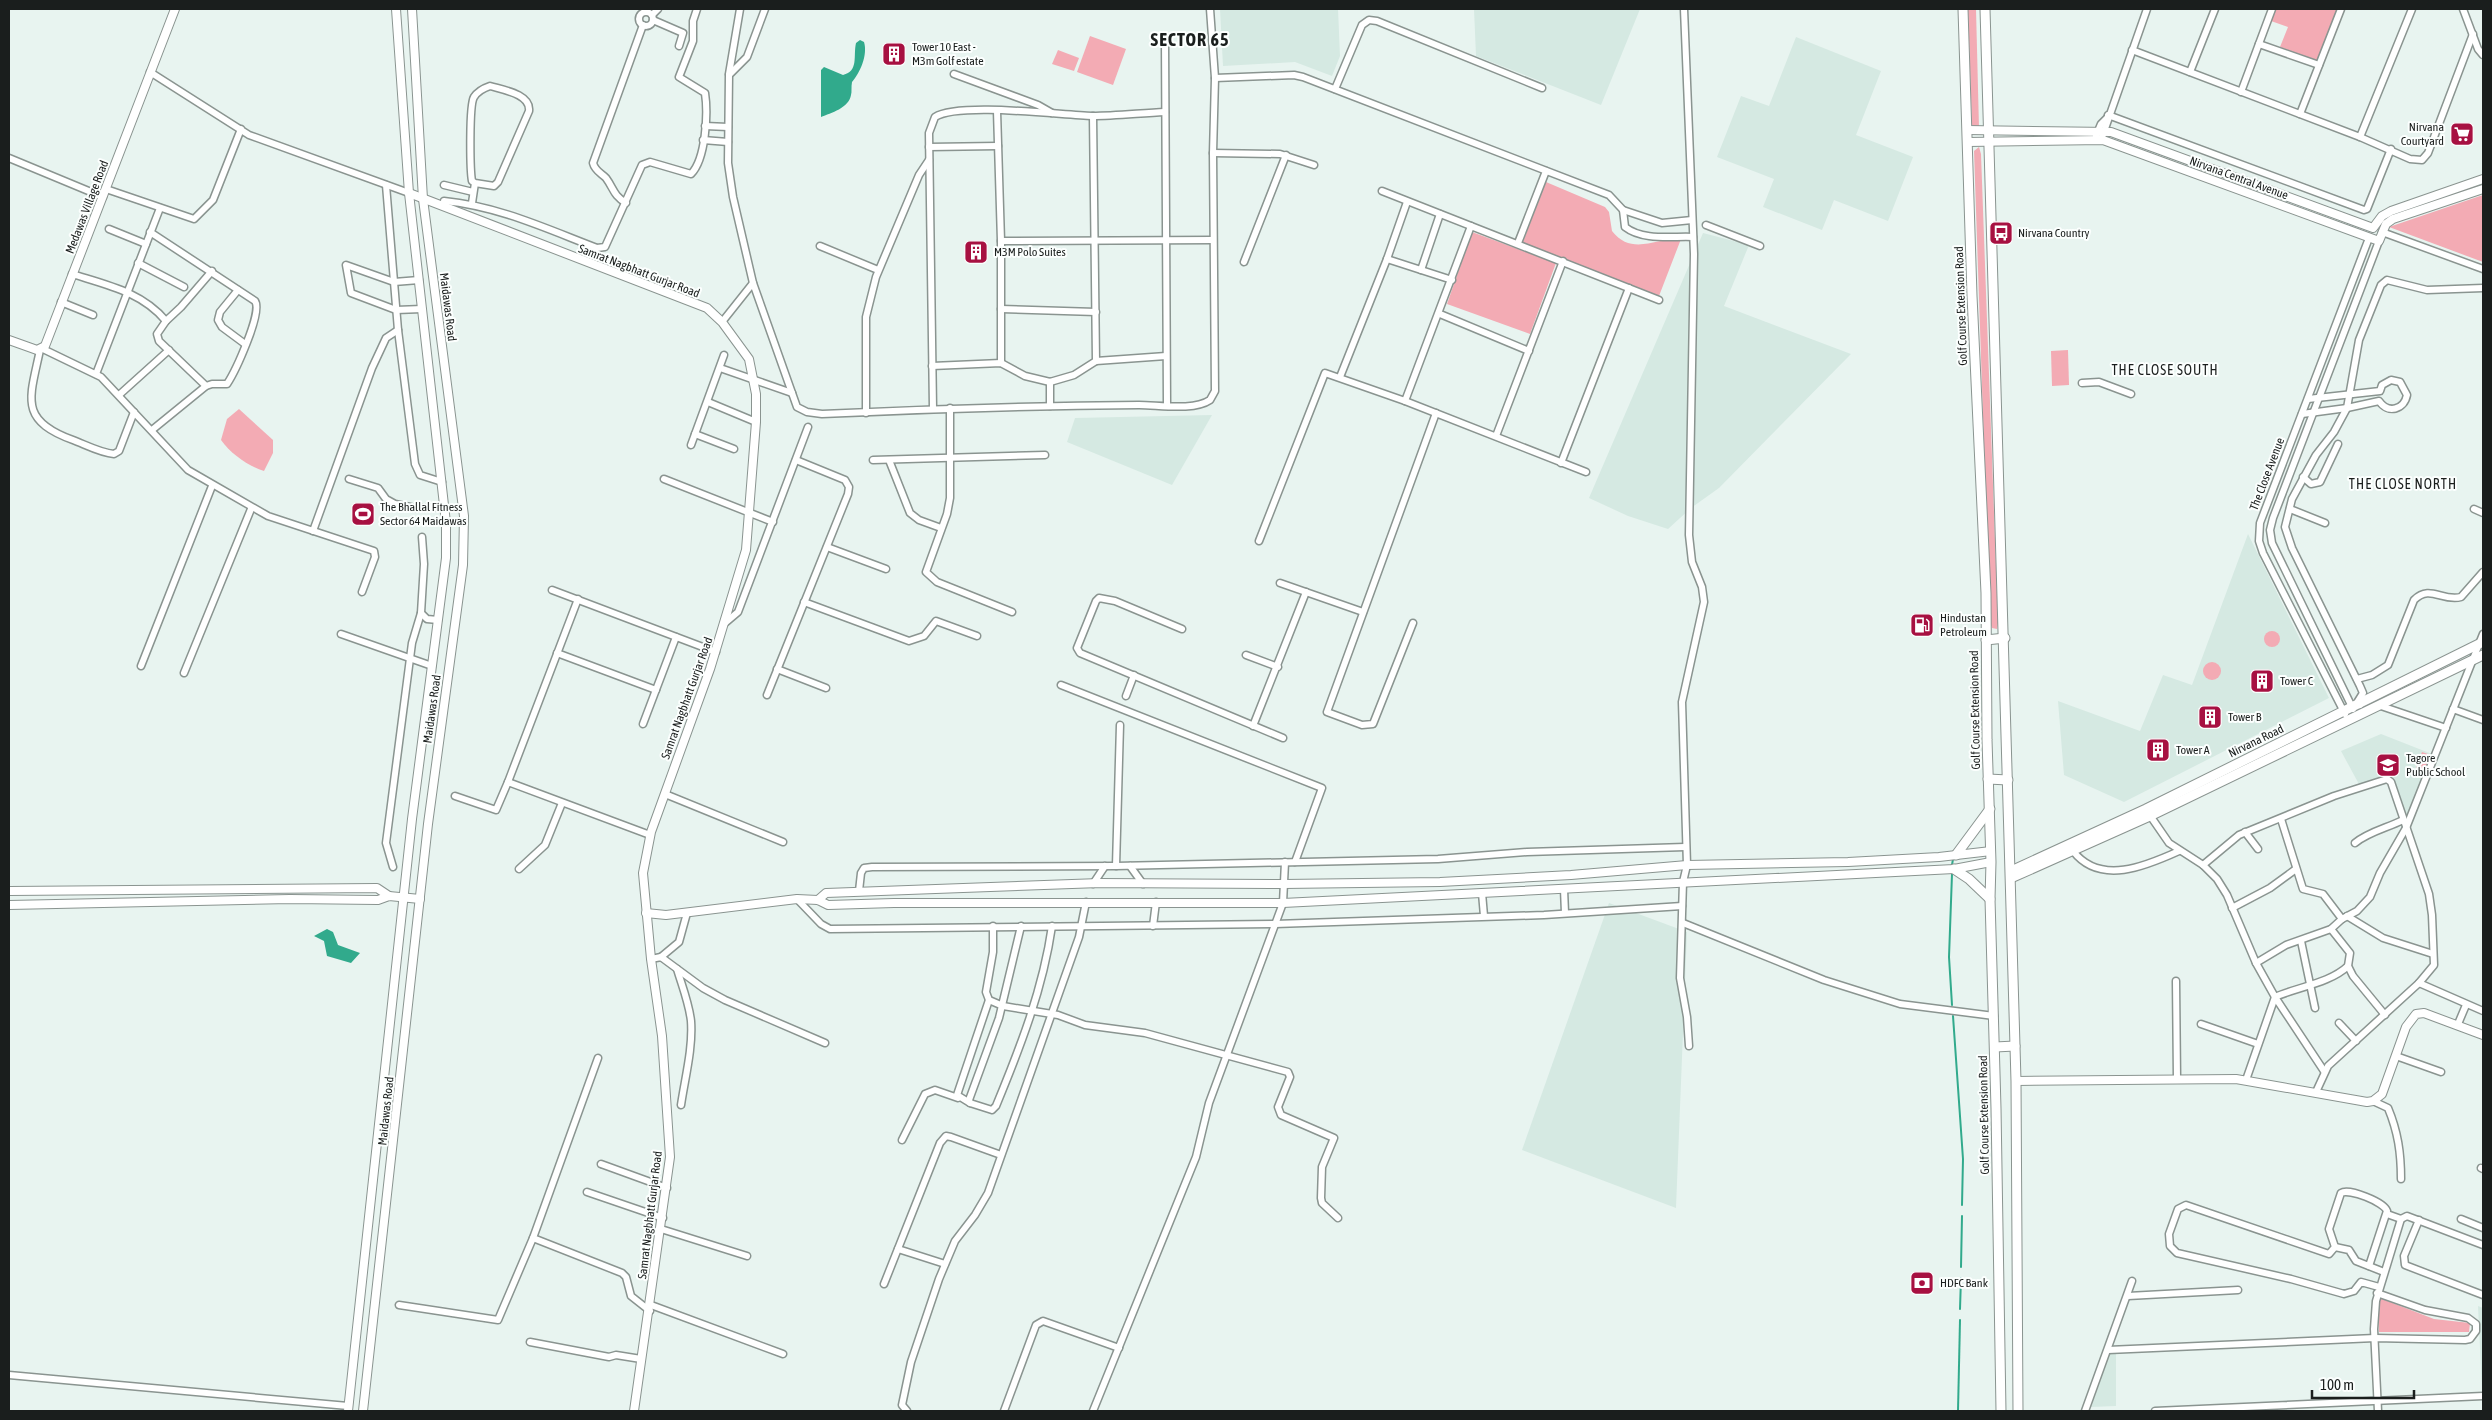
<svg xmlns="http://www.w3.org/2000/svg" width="2492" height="1420" font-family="'Asap Condensed',sans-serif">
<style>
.built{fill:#d5e9e2}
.green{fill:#f3abb4}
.water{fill:#31aa8c}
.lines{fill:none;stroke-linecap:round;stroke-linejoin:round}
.stream{stroke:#31aa8c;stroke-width:2}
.minor-casing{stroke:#8a9490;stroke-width:9}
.tertiary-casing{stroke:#8a9490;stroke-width:10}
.secondary-casing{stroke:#8a9490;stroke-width:11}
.minor{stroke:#fff;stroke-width:6}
.tertiary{stroke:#fff;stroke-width:8}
.secondary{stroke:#fff;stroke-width:9}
.labels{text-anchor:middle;stroke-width:4;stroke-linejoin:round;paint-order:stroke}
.poi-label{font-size:12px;fill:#1a1e1d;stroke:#fcfffe;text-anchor:start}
.street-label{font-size:12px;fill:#1a1e1d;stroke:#fcfffe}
.neighbourhood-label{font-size:14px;letter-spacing:1px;fill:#1a1e1d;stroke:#fcfffe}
.district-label{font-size:18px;font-weight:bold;letter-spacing:1px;fill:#1a1e1d;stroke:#fcfffe}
</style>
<rect width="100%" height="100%" fill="#e8f4f0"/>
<g class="built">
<path d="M1220,9H1338L1340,56L1332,76L1295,62L1223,66Z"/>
<path d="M1474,9H1640L1601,105L1476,56Z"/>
<path d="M1796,37L1881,71L1856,135L1913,157L1888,221L1834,200L1822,230L1763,207L1774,179L1717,157L1741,96L1769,106Z"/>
<path d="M1703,233L1749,245L1724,306L1851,354L1719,488L1691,508L1668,529L1628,516L1589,498Z"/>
<path d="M1212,415L1172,485L1067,442L1075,418Z"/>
<path d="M2248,534L2329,698L2124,802L2064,775L2058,701L2140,731L2163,675L2192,685Z"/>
<path d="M2381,734L2432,754L2408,816L2404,815L2392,776L2360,786L2341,751Z"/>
<path d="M1609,903L1687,932L1676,1208L1522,1150Z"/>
<path d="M2478,1306L2483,1308V1390H2482Z"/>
<path d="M2110,1353H2116V1406L2091,1407Z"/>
</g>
<g class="green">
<path d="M1968,9H1976L1979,128L1972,125Z"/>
<path d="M2276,9H2337L2318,61L2280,47L2288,27L2271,21Z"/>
<path d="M1090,36L1126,49L1113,85L1077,72Z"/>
<path d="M1058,50L1079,58L1074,71L1052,64Z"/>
<path d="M1979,147L1981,154L1998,623L1997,629L1992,628L1990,622L1974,151Z"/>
<path d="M1546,182L1605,207L1609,212L1612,231C1632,257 1658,237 1681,239L1659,296L1522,244Z"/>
<path d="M2483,195V262L2389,227Z"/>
<path d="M1472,232L1556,263L1530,334L1447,304Z"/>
<path d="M2068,350L2069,385L2052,386L2051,351Z"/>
<path d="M239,409L273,440V453L264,471C248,466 231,454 221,440L227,419Z"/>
<circle cx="2272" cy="639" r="8"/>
<circle cx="2212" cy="671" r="9"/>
<path d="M2422,752L2431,755L2424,774L2415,771Z"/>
<path d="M2377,1297L2434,1319L2470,1323L2469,1332H2379Z"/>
</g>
<g class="water">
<path d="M860,40L864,42C868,55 860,73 852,82C851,87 852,92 851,95C849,108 831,113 821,117V70L824,67L843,75C859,71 853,56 856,43Z"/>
<path d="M327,929L333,932L338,945L360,953L351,963L327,956L324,941L314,936Z"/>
</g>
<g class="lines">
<g class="stream">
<path d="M1952,865L1953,859"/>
<path d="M1952,1005L1949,957L1952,874"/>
<path d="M1953,1016L1963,1159L1962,1205"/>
<path d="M1961,1267L1962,1216"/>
<path d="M1960,1309L1961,1278"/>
<path d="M1958,1411L1960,1320"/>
</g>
<g class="minor-casing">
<g id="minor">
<path d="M765,9L747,57L729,75L728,163L733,197L753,283L797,407L807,412L822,414C928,409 1033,406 1139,405C1159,405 1194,411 1210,400L1215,391L1213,153L1215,78L1210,9"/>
<path d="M1684,9L1694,254L1689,535L1692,562L1702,587L1704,602L1682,702L1687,865L1683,882L1680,978L1687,1017L1689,1046"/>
<path d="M2463,9L2478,49L2483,55"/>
<circle cx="646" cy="19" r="7"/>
<path d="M652,15L658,9"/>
<path d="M653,20L683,33L679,46"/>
<path d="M1165,41L1167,404"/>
<path d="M2259,44L2319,65"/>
<path d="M2132,50L2360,137L2410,159L2422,160L2428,153L2473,34"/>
<path d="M150,72L249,135L409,193"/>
<path d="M2190,72L2215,9"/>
<path d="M729,74L740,9"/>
<path d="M954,74L1038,105L1052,113"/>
<path d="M1215,78L1294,75L1303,77L1609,195L1623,210L1625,227C1643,241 1672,236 1693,237"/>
<path d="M1335,89L1362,25L1369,20L1377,21L1542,88"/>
<path d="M2241,92L2272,9"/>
<path d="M997,111L1001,241V363"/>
<path d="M2300,114L2341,9"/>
<path d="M2108,115L2364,210L2367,209L2391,149"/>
<path d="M705,126L728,127"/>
<path d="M2096,136L2101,124L2107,118"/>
<path d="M2360,137L2412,9"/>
<path d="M703,140L728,142"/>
<path d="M2101,140L2147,9"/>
<path d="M929,147L998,146"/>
<path d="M1213,153L1280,154L1314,165"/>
<path d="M9,158L103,197"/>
<path d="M386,185L398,330L415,464L420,475L442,482"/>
<path d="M444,185L473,192"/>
<path d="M106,189L194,219L213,200L241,129"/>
<path d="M1382,191L1659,300"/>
<path d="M444,201C498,206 547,229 597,248L605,247L642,165L650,162L691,174C706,159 708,113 705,93L679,77L693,41V21L697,9"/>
<path d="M472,203L475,183L472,181C470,170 469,105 474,97C478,91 484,88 490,86C503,90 531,94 529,111L498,182L494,186L475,183"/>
<path d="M626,203C613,195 614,189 606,178C601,173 595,171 593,163L643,25"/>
<path d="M1623,210L1662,223L1692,220"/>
<path d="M1706,225L1760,246"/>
<path d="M109,229L146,244"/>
<path d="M150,232L255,301C263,312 235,372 227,384H212L206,386L152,430"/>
<path d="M2382,232L2483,269"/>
<path d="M1001,241L1213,240"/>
<path d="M1518,243L1546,171"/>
<path d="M820,246L878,270"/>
<path d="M1387,259L1452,280"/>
<path d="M1244,262L1286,155"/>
<path d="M138,263L184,287"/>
<path d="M1421,270L1440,214"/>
<path d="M72,274C107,285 142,292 166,321"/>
<path d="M419,280L394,282L346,265L351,293L396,310L422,309"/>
<path d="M238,290L220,312L218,320L222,327L245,344"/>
<path d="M61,302L93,315"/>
<path d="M1001,309L1096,312"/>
<path d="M1440,314L1529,351"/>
<path d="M722,322L753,283"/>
<path d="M43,349L101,377L188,470L268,516L374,551L375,557L362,592"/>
<path d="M40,350C30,398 18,420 73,440C86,445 101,453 114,454L119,451L134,412"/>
<path d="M1096,361L1166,356"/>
<path d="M932,366L1001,363L1025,376L1050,382L1074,375L1096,361L1093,116"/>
<path d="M720,368L792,393"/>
<path d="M96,374L160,208"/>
<path d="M1340,377L1387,259L1407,202"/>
<path d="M1050,382V406"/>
<path d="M2082,383L2099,382L2131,394"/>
<path d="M206,386L159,341L157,334L166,321L181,307L212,271"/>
<path d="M119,395L169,350"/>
<path d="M1405,401L1471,226"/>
<path d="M708,402L756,422"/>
<path d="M933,408L929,133L935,117C959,102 1059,115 1092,116C1116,116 1141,113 1165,112"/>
<path d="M950,408V498L947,514L926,572L937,582L1012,612"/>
<path d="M866,413V317L876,277L919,175L929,160"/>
<path d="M2302,414L2347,408L2379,401C2388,414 2404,410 2407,395L2400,382L2391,380L2382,385L2380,391L2308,399"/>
<path d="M695,434L734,449"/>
<path d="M1496,436L1563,261"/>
<path d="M691,445L724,355"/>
<path d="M873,460L1045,455"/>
<path d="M889,460L910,513L919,520L941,528"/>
<path d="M1561,463L1629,288"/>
<path d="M2303,477L2311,484L2320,482L2338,444"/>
<path d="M349,479L378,488L386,499L395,504L415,508L444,507"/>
<path d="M664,479L773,522"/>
<path d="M2290,509L2325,523"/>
<path d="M2474,509L2483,513"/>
<path d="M313,531L372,368L386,338L398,330"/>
<path d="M422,537L424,564L421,613L427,619L438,620"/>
<path d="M1259,541L1325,373L1405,401L1586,472"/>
<path d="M827,547L886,569"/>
<path d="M1280,583L1363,612"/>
<path d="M552,590L716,652"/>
<path d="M804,602L909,641L924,636L936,621L977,636"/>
<path d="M725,623L738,612L808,427"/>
<path d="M1413,623L1373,724L1362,725L1327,712L1436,413"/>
<path d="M1182,629L1115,601L1099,598L1096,601L1077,648L1080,653L1283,738"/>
<path d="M341,634L432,666"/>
<path d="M557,653L656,690"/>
<path d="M1246,655L1278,667"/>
<path d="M141,666L212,486"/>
<path d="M777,669L826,688"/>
<path d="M184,673L251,509"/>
<path d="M2357,679L2372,675L2388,665L2414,600C2430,584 2442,602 2461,597L2483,572"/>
<path d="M1061,685L1322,788L1295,862"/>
<path d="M767,695L848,494L849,487L845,480L796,460"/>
<path d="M1126,696L1134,675"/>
<path d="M2360,705L2358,701L2363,693L2360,686L2292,548L2285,527L2292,499L2316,455L2334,432L2347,408L2359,340L2381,285L2387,280L2427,290L2483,288"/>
<path d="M2378,705L2446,728"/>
<path d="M2353,709L2272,543L2270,530L2273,518L2379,241"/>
<path d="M2453,709L2483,720"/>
<path d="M2345,714L2263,553L2259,541L2260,523L2369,238"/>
<path d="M643,724L676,637"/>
<path d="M1253,726L1306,592"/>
<path d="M508,782L578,599"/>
<path d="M665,794L783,842"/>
<path d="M455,796L496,810L508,782L650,835"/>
<path d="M2149,814L2169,843L2203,865L2217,879L2227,895L2256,963L2275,997L2324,1071"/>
<path d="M2281,819L2303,889L2323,894L2342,919"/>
<path d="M2245,832L2258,849"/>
<path d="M2355,843C2368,832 2387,828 2403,820"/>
<path d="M2073,851C2100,886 2146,866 2179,851"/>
<path d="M2203,865L2239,835L2334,796L2387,779L2391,782L2429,894L2432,915L2434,965L2419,983"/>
<path d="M1116,866L1120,725"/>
<path d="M1130,866L1143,884"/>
<path d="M393,867L386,843L412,643L421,613"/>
<path d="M519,869L545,845L562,803"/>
<path d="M1093,884L1105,866"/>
<path d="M1564,889L1565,913"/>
<path d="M859,891L861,873L864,868L872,867L1116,866L1438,859L1527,852L1685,847"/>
<path d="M1482,893L1484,916"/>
<path d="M797,899L821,924L830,929L1275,924L1544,915L1682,906"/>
<path d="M2232,908L2270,888L2296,869"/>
<path d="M2347,916L2383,938L2433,954"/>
<path d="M1683,923L1824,980L1900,1004L1994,1016"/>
<path d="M993,926V952L986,992L989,1000L1003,1006L1058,1015L1085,1025L1145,1033L1288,1072L1290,1077L1278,1107L1281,1115L1334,1138L1322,1167L1321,1198L1322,1203L1338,1218"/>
<path d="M1021,926L999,1018L969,1100L970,1103L992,1110L996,1106C1020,1048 1043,989 1052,926"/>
<path d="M1153,926L1156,902"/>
<path d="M2331,929L2350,953L2348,966L2353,976L2385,1015"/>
<path d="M2301,941L2315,1008"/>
<path d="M661,957L679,942L687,913"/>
<path d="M651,959L661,957L703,988L725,1000L825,1043"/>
<path d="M2256,963L2286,945L2331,929L2342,919L2357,911L2370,897L2380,873L2406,828L2483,634"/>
<path d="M677,969C682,986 689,1003 691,1021C693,1048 685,1078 681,1105"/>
<path d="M2176,981L2177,1079"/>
<path d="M2339,1023L2356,1041"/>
<path d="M2201,1024L2258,1044"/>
<path d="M2458,1024L2466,1005"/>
<path d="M2396,1056L2441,1072"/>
<path d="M598,1058L533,1238L622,1273L626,1277L631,1296L650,1311"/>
<path d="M2246,1080L2275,997C2298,987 2330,983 2348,966"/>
<path d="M2316,1092L2328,1066L2419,983L2483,1011"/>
<path d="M2373,1101L2388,1108C2398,1132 2401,1153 2401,1179"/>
<path d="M970,1103L957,1095L989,1000"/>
<path d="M902,1140L925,1094L935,1090L958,1098"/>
<path d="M601,1164L667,1188"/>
<path d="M2481,1168L2483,1169"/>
<path d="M587,1192L663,1218"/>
<path d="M2387,1214L2401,1219L2407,1216L2483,1245"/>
<path d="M2461,1219L2483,1228"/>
<path d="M2419,1220L2404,1256L2405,1265L2483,1295"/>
<path d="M661,1229L747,1256"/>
<path d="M2335,1247L2349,1250L2356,1261L2384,1272"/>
<path d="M898,1249L945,1264"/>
<path d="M2369,1266L2387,1211C2384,1202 2349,1188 2341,1193L2329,1229L2335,1247L2329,1254L2186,1205L2178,1209L2169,1234L2170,1246L2177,1253L2291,1279L2344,1294L2354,1291L2361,1282L2379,1287"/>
<path d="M884,1284L940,1143L946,1136L951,1137L1001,1155"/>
<path d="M2128,1296L2238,1290"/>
<path d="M399,1305L498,1320L533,1238"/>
<path d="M651,1305L783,1354"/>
<path d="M530,1342L609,1357L616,1355L641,1359"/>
<path d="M2108,1350L2375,1338L2465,1340L2470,1339L2476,1331V1324L2468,1318L2425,1310L2377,1293"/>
<path d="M9,1375L348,1406"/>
<path d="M907,1411L902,1405L911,1362L939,1279L955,1241L975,1215L988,1193L1079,937L1086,902"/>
<path d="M1004,1411L1036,1325L1043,1321L1119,1348"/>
<path d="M1093,1411L1196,1157L1209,1103L1283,903L1285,862"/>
<path d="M2085,1411L2132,1281"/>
<path d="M2155,1411L2483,1396"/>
<path d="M2378,1411L2374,1329L2376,1301L2401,1219"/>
</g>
</g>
<g class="tertiary-casing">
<g id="tertiary">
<path d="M1967,130L2111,132L2373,228L2382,216L2391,211L2483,179"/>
<path d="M1968,142L2103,140L2379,241L2386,224L2393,219L2483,189"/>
<path d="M409,193L707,308L722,322L749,359L756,394V422L746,550L710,669L651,832L643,873L651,959L662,1036L670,1157L634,1411"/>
<path d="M9,340L37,350L45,346L175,9"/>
<path d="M9,891L377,888L389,896"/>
<path d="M818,900L826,893L1100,883L1284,884L1440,882L1571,875L1687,865L1848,862L1939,857L1991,851"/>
<path d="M9,905L290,899L378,900L389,896L420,899"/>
<path d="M646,913L666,915L797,899L818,900L828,905L894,903H1283L1954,869L1991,862"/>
<path d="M2016,1081L2236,1079L2367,1102L2373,1101L2382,1094L2406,1027L2416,1014L2424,1013L2483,1035"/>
<path d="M348,1411L412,819L446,558V523L409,193L396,9"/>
<path d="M363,1411L428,824L463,565L464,516L423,199L412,9"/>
</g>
</g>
<g class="secondary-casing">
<g id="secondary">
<path d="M1963,9L1972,296L1986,593L1987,740L1991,862L1990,899L1996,1108L2001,1411"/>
<path d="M1985,9L2016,1081L2018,1411"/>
<path d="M1986,640L2005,638"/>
<path d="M1988,779L2008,780"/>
<path d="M1956,855L1990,809"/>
<path d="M1954,869L1969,879L1990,899"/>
<path d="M2011,871L2146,809L2483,642"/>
<path d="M2011,878L2150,816L2483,655"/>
<path d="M1995,1047L2015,1046"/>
</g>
</g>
<use href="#minor" class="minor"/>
<use href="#tertiary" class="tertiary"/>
<use href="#secondary" class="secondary"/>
</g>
<defs>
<g id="building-square" transform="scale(1.25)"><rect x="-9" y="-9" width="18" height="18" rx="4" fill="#a71041" stroke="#fcfffe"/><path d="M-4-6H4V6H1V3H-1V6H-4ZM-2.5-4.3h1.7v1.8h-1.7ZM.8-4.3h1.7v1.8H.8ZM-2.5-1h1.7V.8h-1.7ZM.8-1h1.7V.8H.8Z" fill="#fff"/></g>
<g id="supermarket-square" transform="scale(1.25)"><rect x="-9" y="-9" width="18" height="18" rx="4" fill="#a71041" stroke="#fcfffe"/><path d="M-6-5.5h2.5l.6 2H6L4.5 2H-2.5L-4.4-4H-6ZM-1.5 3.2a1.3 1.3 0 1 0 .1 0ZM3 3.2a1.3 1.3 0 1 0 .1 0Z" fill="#fff"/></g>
<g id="bus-square" transform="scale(1.25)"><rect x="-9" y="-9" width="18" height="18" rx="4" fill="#a71041" stroke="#fcfffe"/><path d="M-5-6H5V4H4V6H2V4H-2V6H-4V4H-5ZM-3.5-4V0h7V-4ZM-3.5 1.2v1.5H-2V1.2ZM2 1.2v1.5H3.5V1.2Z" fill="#fff"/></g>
<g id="stadium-square" transform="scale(1.25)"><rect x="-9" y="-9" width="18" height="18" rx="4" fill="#a71041" stroke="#fcfffe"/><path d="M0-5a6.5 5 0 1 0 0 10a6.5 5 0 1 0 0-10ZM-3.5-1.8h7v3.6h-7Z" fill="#fff"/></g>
<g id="fuel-square" transform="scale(1.25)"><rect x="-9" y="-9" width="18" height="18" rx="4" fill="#a71041" stroke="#fcfffe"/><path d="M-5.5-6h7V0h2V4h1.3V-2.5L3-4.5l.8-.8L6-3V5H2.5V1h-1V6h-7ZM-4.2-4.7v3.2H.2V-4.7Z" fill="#fff"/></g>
<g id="school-square" transform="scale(1.25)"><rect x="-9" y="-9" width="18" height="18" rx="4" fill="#a71041" stroke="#fcfffe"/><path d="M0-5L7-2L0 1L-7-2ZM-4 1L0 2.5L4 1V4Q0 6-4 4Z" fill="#fff"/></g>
<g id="bank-square" transform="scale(1.25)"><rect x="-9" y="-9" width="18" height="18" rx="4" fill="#a71041" stroke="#fcfffe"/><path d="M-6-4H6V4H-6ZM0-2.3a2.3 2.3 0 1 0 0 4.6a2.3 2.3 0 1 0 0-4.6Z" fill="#fff"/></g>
</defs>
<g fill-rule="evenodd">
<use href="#building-square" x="894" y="54"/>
<use href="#supermarket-square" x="2462" y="134"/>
<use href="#bus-square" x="2001" y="233"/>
<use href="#building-square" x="976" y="252"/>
<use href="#stadium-square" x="363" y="514"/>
<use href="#fuel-square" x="1922" y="625"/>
<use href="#building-square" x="2262" y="681"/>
<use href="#building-square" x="2210" y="717"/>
<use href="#building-square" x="2158" y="750"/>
<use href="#school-square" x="2388" y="765"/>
<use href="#bank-square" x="1922" y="1283"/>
</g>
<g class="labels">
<g class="poi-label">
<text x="912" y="51">Tower 10 East -<tspan x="912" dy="14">M3m Golf estate</tspan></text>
<text x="2444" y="131" text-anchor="end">Nirvana<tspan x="2444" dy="14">Courtyard</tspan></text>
<text x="2018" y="237">Nirvana Country</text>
<text x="994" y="256">M3M Polo Suites</text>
<text x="380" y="511">The Bhallal Fitness<tspan x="380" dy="14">Sector 64 Maidawas</tspan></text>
<text x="1940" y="622">Hindustan<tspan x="1940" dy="14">Petroleum</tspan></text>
<text x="2280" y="685">Tower C</text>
<text x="2228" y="721">Tower B</text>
<text x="2176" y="754">Tower A</text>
<text x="2406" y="762">Tagore<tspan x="2406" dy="14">Public School</tspan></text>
<text x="1940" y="1287">HDFC Bank</text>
</g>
<g class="street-label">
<text transform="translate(2239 178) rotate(20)" y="4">Nirvana Central Avenue</text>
<text transform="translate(87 207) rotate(-69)" y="4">Medawas Village Road</text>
<text transform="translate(639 271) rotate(21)" y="4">Samrat Nagbhatt Gurjar Road</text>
<text transform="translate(1961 306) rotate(-92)" y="4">Golf Course Extension Road</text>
<text transform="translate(448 307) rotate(83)" y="4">Maidawas Road</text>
<text transform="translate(2267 474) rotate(-69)" y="4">The Close Avenue</text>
<text transform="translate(687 698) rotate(-70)" y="4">Samrat Nagbhatt Gurjar Road</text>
<text transform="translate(432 709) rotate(-82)" y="4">Maidawas Road</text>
<text transform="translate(1975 710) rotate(-91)" y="4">Golf Course Extension Road</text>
<text transform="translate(2256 741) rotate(-26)" y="4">Nirvana Road</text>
<text transform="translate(386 1111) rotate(-84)" y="4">Maidawas Road</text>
<text transform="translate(1984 1115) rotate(-91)" y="4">Golf Course Extension Road</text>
<text transform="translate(650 1215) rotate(-83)" y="4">Samrat Nagbhatt Gurjar Road</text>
</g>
<g class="neighbourhood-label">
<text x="2165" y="375">THE CLOSE SOUTH</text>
<text x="2403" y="489">THE CLOSE NORTH</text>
</g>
<g class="district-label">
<text x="1190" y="46">SECTOR 65</text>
</g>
</g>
<rect width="2492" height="1420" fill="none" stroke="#1a1e1d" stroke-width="20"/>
<path d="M2312 1390v8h102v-8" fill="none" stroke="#1a1e1d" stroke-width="2.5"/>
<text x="2320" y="1390" font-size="15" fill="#1a1e1d" stroke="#fcfffe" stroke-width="4" paint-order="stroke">100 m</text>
</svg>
